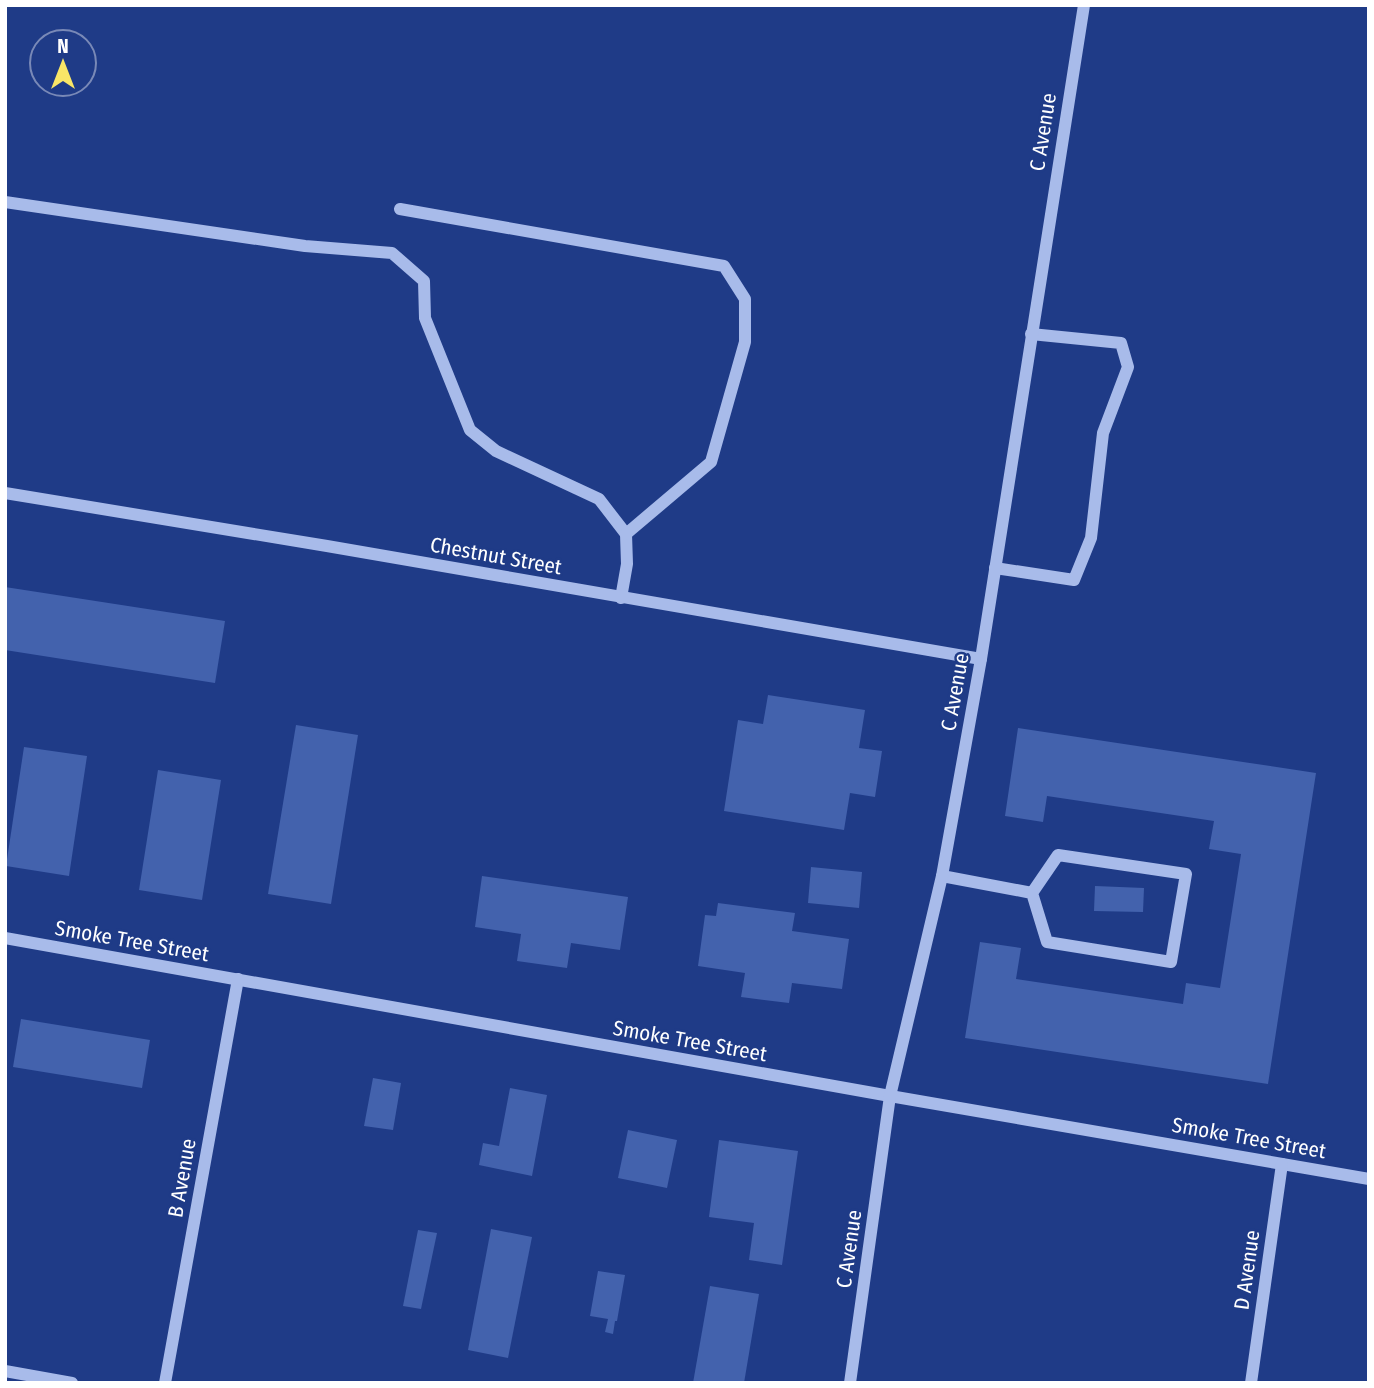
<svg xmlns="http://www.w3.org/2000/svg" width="1374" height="1388" font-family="'Fira Sans Condensed',sans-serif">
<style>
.building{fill:#4362ad}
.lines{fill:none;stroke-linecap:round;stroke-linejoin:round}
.minor{stroke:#a8bbea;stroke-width:12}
.labels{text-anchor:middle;stroke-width:5;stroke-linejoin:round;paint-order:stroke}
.street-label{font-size:21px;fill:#fff;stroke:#1f3b87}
</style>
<rect width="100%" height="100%" fill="#1f3b87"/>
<g class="building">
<path d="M5,587L225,621L215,683L5,650Z"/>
<path d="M768,695L865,710L859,748L882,751L875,797L850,793L844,830L724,811L738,720L763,724Z"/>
<path d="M296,725L358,735L331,904L268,894Z"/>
<path d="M1018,728L1316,773L1268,1084L965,1038L980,942L1021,948L1016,979L1183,1004L1186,983L1220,988L1241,854L1209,849L1214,821L1047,796L1043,822L1005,816Z"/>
<path d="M24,747L87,756L69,876L6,866Z"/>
<path d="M158,770L221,780L202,900L139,890Z"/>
<path d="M811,867L862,872L859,908L808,903Z"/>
<path d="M482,876L628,897L620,950L571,943L567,968L517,961L521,934L475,927Z"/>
<path d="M1095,886L1144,888L1143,912L1094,911Z"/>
<path d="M718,903L795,913L792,931L849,939L842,989L792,983L789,1003L741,997L745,973L698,966L705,915L716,916Z"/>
<path d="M21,1019L150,1040L142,1088L13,1067Z"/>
<path d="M373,1078L401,1083L393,1130L364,1126Z"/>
<path d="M510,1088L547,1095L532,1176L479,1165L483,1143L499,1146Z"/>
<path d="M628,1130L677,1140L667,1188L618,1178Z"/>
<path d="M719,1140L798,1151L782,1265L749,1260L754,1223L709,1217Z"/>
<path d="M491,1229L532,1237L508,1358L468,1350Z"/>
<path d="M418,1230L437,1233L421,1309L403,1306Z"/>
<path d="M598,1271L625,1275L617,1321H615L613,1334L605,1332L608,1319L590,1316Z"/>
<path d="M710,1286L759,1294L744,1383H693Z"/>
</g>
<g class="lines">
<g class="minor">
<path d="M5,202L305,246L392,253L424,281L425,318L470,430L496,451L599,499L626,534L627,564L621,598"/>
<path d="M400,209L724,266L745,299V342L711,462L626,534"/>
<path d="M5,493L327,546L981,659"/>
<path d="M995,568L1074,580L1091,538L1103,433L1128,367L1121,343L1031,334"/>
<path d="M942,876L1032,893L1058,855L1186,874L1171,962L1047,942L1032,893"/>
<path d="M5,938L890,1096L1369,1179"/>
<path d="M5,1371L72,1383"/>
<path d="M165,1383L238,979"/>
<path d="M850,1383L890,1096L942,876L981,659L1084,5"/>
<path d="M1251,1383L1282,1164"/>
</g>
</g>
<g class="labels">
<g class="street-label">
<text transform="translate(1043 132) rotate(-81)" y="7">C Avenue</text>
<text transform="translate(496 556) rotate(10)" y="7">Chestnut Street</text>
<text transform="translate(955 692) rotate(-80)" y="7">C Avenue</text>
<text transform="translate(132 941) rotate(10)" y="7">Smoke Tree Street</text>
<text transform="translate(690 1041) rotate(10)" y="7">Smoke Tree Street</text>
<text transform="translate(1249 1138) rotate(10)" y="7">Smoke Tree Street</text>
<text transform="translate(182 1178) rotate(-80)" y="7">B Avenue</text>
<text transform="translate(849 1249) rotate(-82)" y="7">C Avenue</text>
<text transform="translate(1247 1270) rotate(-82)" y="7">D Avenue</text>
</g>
</g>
<rect width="1374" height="1388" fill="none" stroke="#ffffff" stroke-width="14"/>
<g transform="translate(63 63)"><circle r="33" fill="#1f3b87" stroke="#7989b7" stroke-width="2"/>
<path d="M0-5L12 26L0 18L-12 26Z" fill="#f9e667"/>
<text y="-10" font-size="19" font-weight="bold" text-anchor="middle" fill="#ffffff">N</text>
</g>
</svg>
